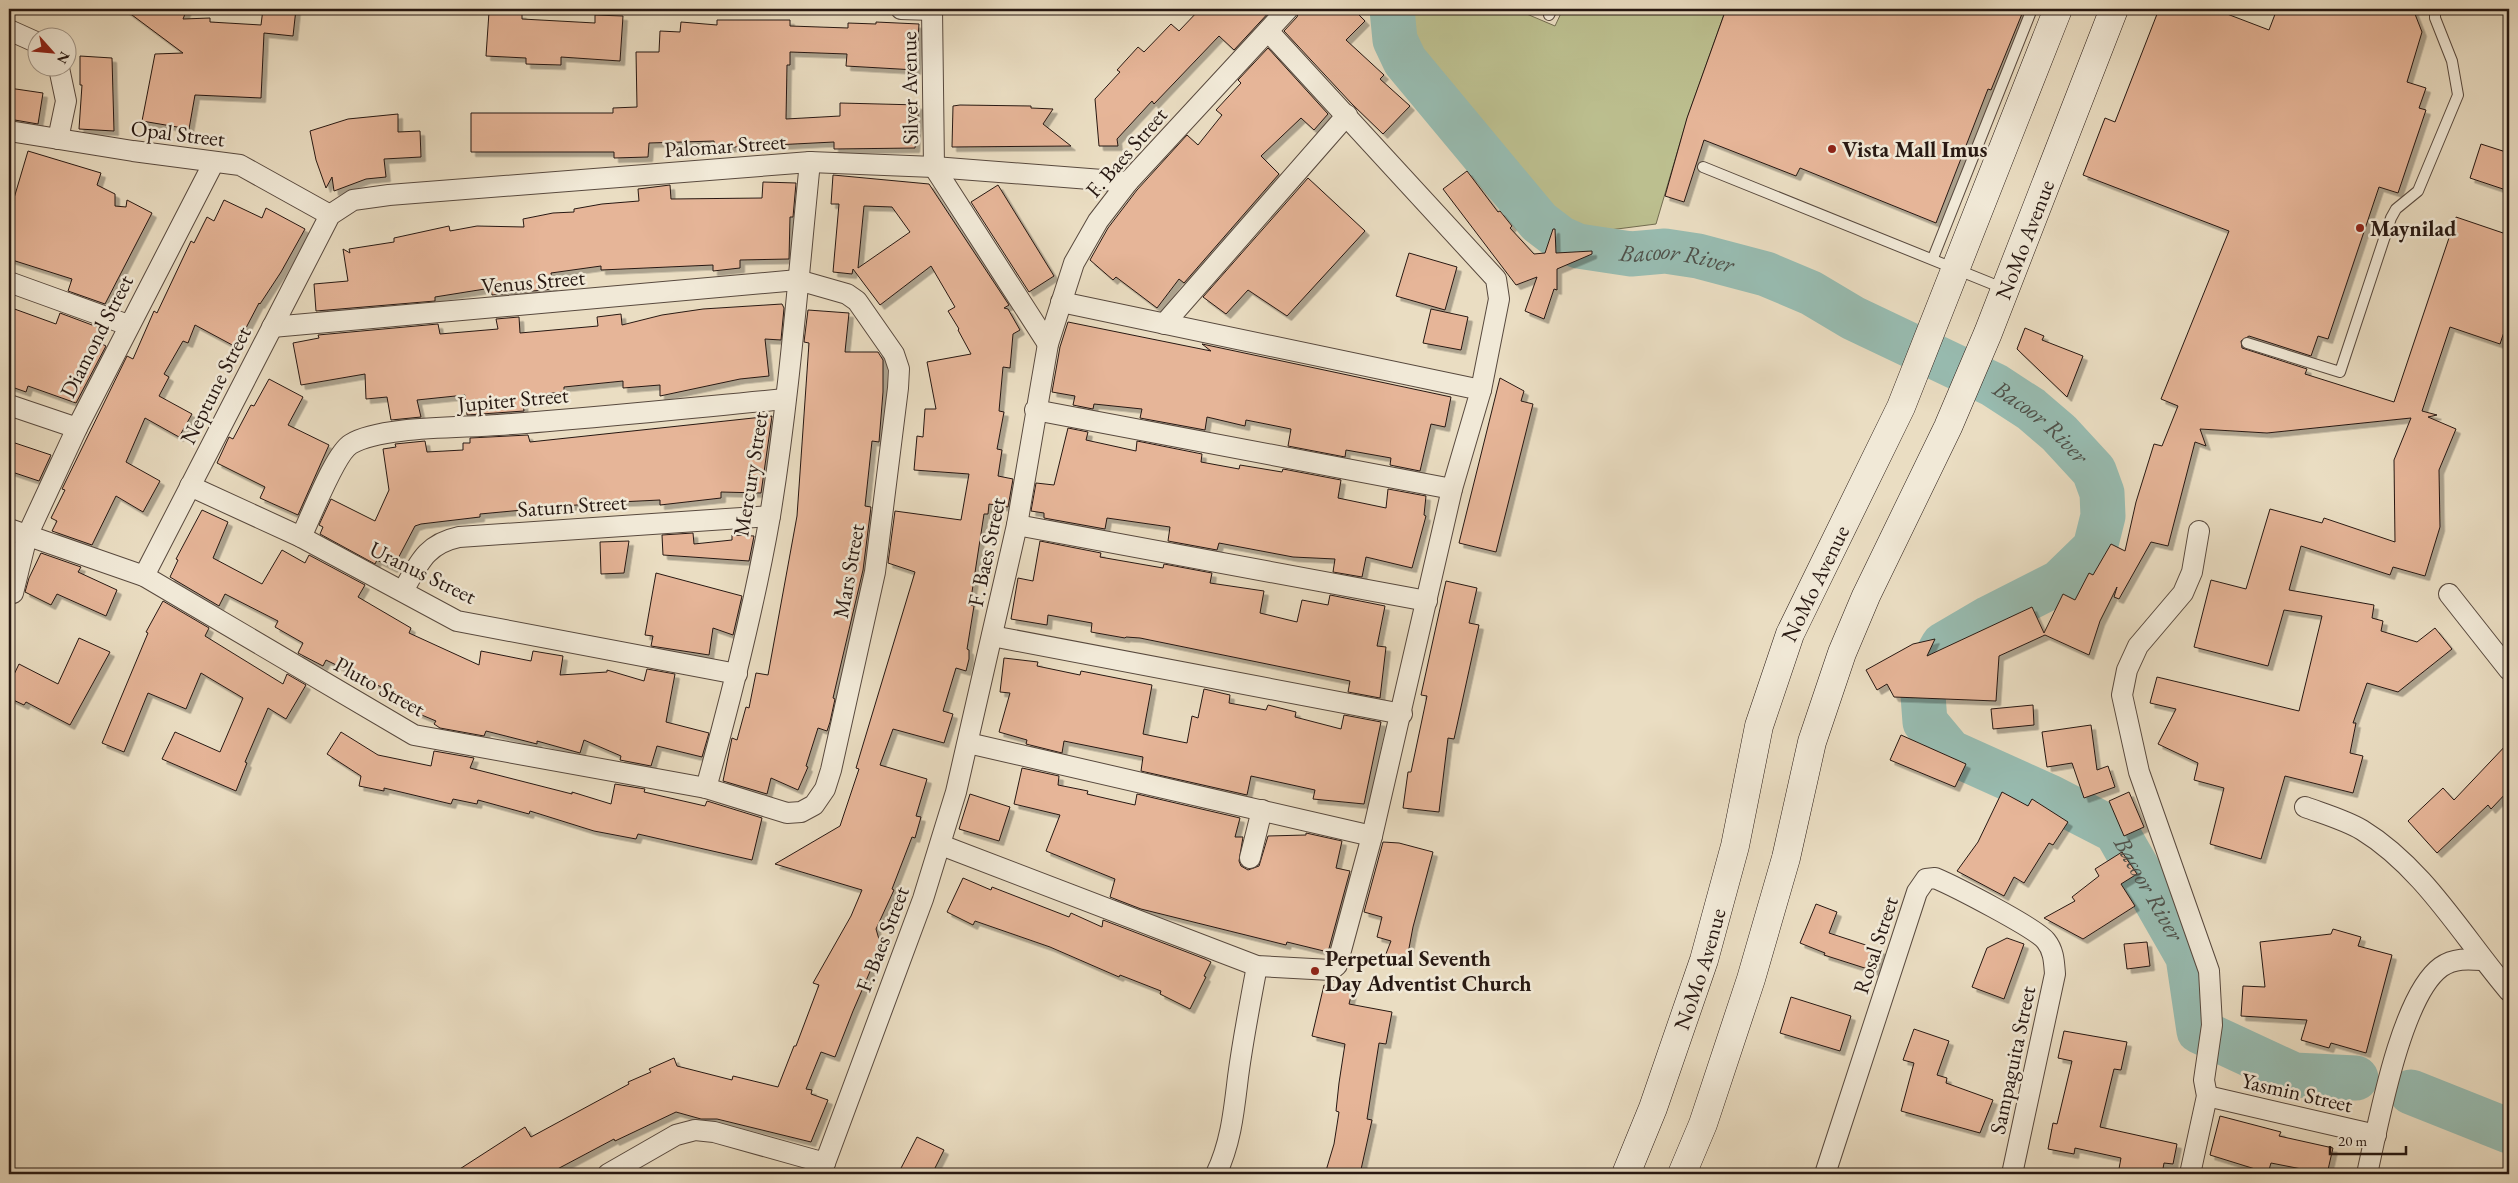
<svg xmlns="http://www.w3.org/2000/svg" width="2518" height="1183" font-family="'EB Garamond',serif">
<style>
.green{fill:#bcbf8f;stroke:#726c50}
.lines{fill:none;stroke-linecap:round;stroke-linejoin:round}
.river{stroke:#98bcb1;stroke-width:45}
.building{fill:#e6b598;stroke:#271812;fill-rule:evenodd;filter:url(#shadow)}
.lane-casing{stroke:#58493e;stroke-width:12}
.street-casing{stroke:#58493e;stroke-width:22}
.secondary-casing{stroke:#271812;stroke-width:29}
.lane{stroke:#f1e9d7;stroke-width:10}
.street{stroke:#f1e9d7;stroke-width:20}
.secondary{stroke:#f1e9d7;stroke-width:28}
.poi-dot{fill:#8f2418;stroke:#f1e9d7;stroke-width:2}
.labels{text-anchor:middle;stroke-width:5;stroke-linejoin:round;paint-order:stroke}
.street-label{font-size:22px;fill:#271812;stroke:#f1e9d7}
.poi-label{font-size:22px;font-weight:bold;fill:#271812;stroke:#f1e9d7;text-anchor:start}
.water-label{font-size:24px;font-style:italic;fill:#4f514a;stroke:#f1e9d7}
</style>
<defs>
<filter id="shadow"><feDropShadow dx="4.5" dy="4.5" stdDeviation="0" flood-color="#0004"/></filter>
</defs>
<rect width="100%" height="100%" fill="#eaddc2"/>
<filter id="stains"><feTurbulence type="fractalNoise" baseFrequency=".004" numOctaves="4"/><feColorMatrix values="0 0 0 0 .2 0 0 0 0 .09 0 0 0 0 .02 0 0 0 .5 -.17"/></filter>
<radialGradient id="worn" r=".72"><stop offset=".6" stop-color="#630" stop-opacity="0"/><stop offset="1" stop-color="#630" stop-opacity=".3"/></radialGradient>
<path class="green" d="M1404,9H1515L1555,26L1563,9H1726L1688,116L1656,224L1578,234L1563,227L1411,43L1401,16Z"/>
<g class="lines">
<g class="river">
<path id="s1" d="M1392,9L1395,40L1405,61L1539,222L1560,238L1578,246L1631,254L1665,251L1698,256L1766,274L1811,293L1853,318L1994,385L2031,409L2059,433L2094,471L2102,493L2103,516L2095,548L2060,582L1989,618L1943,645L1922,682L1925,722L1950,752L2050,797L2116,831L2188,957L2199,1031L2294,1075L2356,1078"/>
<path d="M2411,1092L2509,1131"/>
</g>
</g>
<g class="building">
<path d="M124,9H187L183,19L210,18V22L261,25L263,9H296L293,36L264,33L261,98L195,95L189,129L142,121L155,54L183,53Z"/>
<path d="M1200,9H1272L1234,50L1219,36L1154,104L1152,101L1117,139L1118,146H1099L1095,99L1120,72L1117,70L1138,47L1144,52L1171,24L1179,31Z"/>
<path d="M1300,9H1353L1365,21L1346,40L1384,75L1380,79L1410,106L1383,134L1352,104L1284,31L1297,17Z"/>
<path d="M1726,9H2024L1991,90L1988,89L1936,223L1800,168L1796,176L1704,140L1684,202L1665,196L1687,118Z"/>
<path d="M2159,9H2214L2269,30L2277,9H2413L2422,32L2407,82L2426,88L2419,108L2426,110L2398,193L2379,187L2328,339L2318,336L2311,356L2249,336L2241,341L2242,348L2307,369L2305,374L2394,402L2456,217L2509,235V317L2500,344L2450,327L2422,411L2437,415L2428,417L2456,429L2439,470L2440,527L2425,576L2393,567L2390,575L2301,546L2289,590L2374,605L2372,618L2383,621L2381,631L2417,642L2435,628L2452,649L2398,692L2367,683L2353,723H2356L2350,753L2363,756L2353,793L2285,776L2261,859L2210,844L2224,788L2194,780L2198,763L2158,744L2176,709L2150,703L2157,677L2299,711L2322,616L2284,610L2268,666L2194,647L2211,580L2246,589L2270,509L2322,523L2324,518L2395,542L2394,460L2411,418L2267,433L2200,429L2206,446L2195,442L2168,546L2151,542L2119,599L2114,597L2117,587L2100,621L2089,655L2045,635L1999,656L1996,701L1894,697L1887,684L1877,690L1866,670L1913,644L1935,639L1927,656L2032,607L2044,633L2063,594L2075,600L2089,573L2093,575L2111,544L2125,551L2136,502L2154,444L2162,446L2178,406L2161,399L2229,231L2083,175L2105,118L2115,122Z"/>
<path d="M489,12L522,14V19L595,23V15L623,16L620,61L561,57V65L526,64V58L486,56Z"/>
<path d="M717,20H790V26L848,28V23L876,24V22L919,24L916,70L846,66L847,54L790,52V65H787L786,119L840,116V103L919,105L915,148L834,149V142L715,148L714,141L649,143L648,157L614,158V152H471V113H613V108L637,107L636,52H659L660,31L680,32L681,22L717,25Z"/>
<path d="M1268,48L1328,114L1314,130L1301,118L1261,156L1279,174L1184,283L1179,279L1157,308L1116,277L1113,280L1090,260L1108,228L1137,190L1187,135L1198,145L1222,115L1216,110L1241,83L1238,80Z"/>
<path d="M80,56L112,58L114,131L79,129L82,85H80Z"/>
<path d="M9,88L43,93L38,124L9,119Z"/>
<path d="M960,105L1031,106V108L1053,109L1043,124L1071,146L952,147L953,106Z"/>
<path d="M398,114V132L420,131L421,157L384,159L386,177L366,179L334,191L332,177L326,188L316,160L310,131L348,119Z"/>
<path d="M2481,144L2509,153V191L2470,178Z"/>
<path d="M28,151L101,173L97,185L115,194V206L126,207L127,200L152,213L105,304L68,291L72,279L9,259V215Z"/>
<path d="M1467,171L1498,212L1500,211L1512,226L1510,228L1534,254L1545,253L1553,229H1555L1556,253L1592,251V254L1557,269V290L1554,289L1544,319L1525,311L1537,277L1516,285L1443,189Z"/>
<path d="M833,175L929,184L1009,305L1004,308L1008,309L1020,330L1013,334L1010,368L1003,367L999,411L1004,412L997,449L1002,450L998,476L1013,479L1008,507L989,504L988,514H984L970,605L974,606L967,649L969,650V659L966,671L956,668L943,711L953,714L944,743L893,729L880,765L927,779L916,816L921,817L915,838L912,837L892,889L894,890L876,929L881,946L853,1011L835,1057L821,1052L806,1089L812,1090L811,1094L828,1100L811,1142L717,1119H701L676,1112L615,1141L614,1139L548,1174H452L525,1127L531,1137L629,1084L628,1082L651,1072L649,1069L674,1058L677,1066L732,1080L733,1076L778,1087L794,1046H796L819,985L813,983L851,916L862,890L775,864L840,826L859,769L856,768L915,572L888,563L895,511L961,520L969,474L914,470L917,436L923,437L925,409H936L927,362L971,354L958,330L959,329L948,311L955,307L931,266L880,305L853,269L852,274L833,272L839,204H831ZM864,206L892,207L910,232L858,268Z"/>
<path d="M1308,178L1365,231L1287,316L1248,290L1226,314L1203,297Z"/>
<path d="M763,182L796,183L793,217H790L789,259L740,260V268L713,271V265L601,270V266L551,273L553,289L492,295L491,288L435,297V301L316,311L314,284L348,281L343,249L350,253L349,249L394,242V238L449,226L450,231L477,226L524,227L523,219L553,213L574,212V209L602,204L639,201L638,189L670,185L671,199L762,198Z"/>
<path d="M998,185L1054,276L1029,292L971,202Z"/>
<path d="M224,200L262,218L266,208L305,229L281,272L260,304L259,303L236,347L195,325L188,343L183,341L164,374L169,377L159,396L192,414L179,437L145,418L126,462L160,481L143,512L116,496L92,545L52,531L57,521L51,518L65,490L62,489L127,356L133,359L154,311L157,313L191,241L194,243L207,217L214,221Z"/>
<path d="M1409,253L1457,267L1445,310L1396,296Z"/>
<path d="M782,304L784,308L781,340L765,339L769,376L740,379L660,396V385L623,388V381L564,387V392L522,396L524,411L467,415L465,395L417,400L421,417L391,420L387,397L366,399L365,374L301,385L293,343L319,338L318,335L438,324L440,334L498,329L496,319L519,317L520,333L598,326L597,317L621,314L622,325L662,315L703,309Z"/>
<path d="M9,307L56,324L60,313L100,328L96,341L106,346L76,403L28,386L26,392L9,386Z"/>
<path d="M1431,309L1468,317L1461,350L1423,343Z"/>
<path d="M808,310L849,313L845,352H878L883,360V392L879,442L872,441L865,506L871,507L863,570L833,698L835,699L830,722L827,731L818,728L806,766L808,767L798,790L771,778L767,794L723,781L732,738L737,740L746,707L749,708L756,673L768,675L797,516L809,343L804,342Z"/>
<path d="M1068,322L1211,351L1202,344L1451,397L1445,427L1431,424L1420,471L1390,465L1391,458L1346,450L1345,457L1288,446L1291,429L1246,420L1245,426L1207,417L1205,430L1140,418L1142,409L1094,404L1093,409L1073,405L1075,396L1052,392L1060,347Z"/>
<path d="M2025,328L2044,336L2042,340L2083,356L2067,397L2017,349Z"/>
<path d="M1500,378L1524,391L1521,401L1533,404L1496,552L1459,543Z"/>
<path d="M269,379L303,397L288,425L329,445L298,515L260,498L265,487L217,463L229,437L233,439L251,405L254,406Z"/>
<path d="M772,416L761,493L721,492V498L660,505V500L598,503L480,514V517L421,524L415,526L393,568L377,560L375,564L320,534L323,527L319,525L331,499L375,521L389,490L383,449L396,447L395,444L425,441L427,452L463,450V443H470V438L528,435L530,442Z"/>
<path d="M1068,428L1088,432L1086,440L1136,451L1137,441L1202,454L1201,462L1239,469L1240,465L1282,472L1283,469L1341,480L1338,498L1386,508L1388,489L1426,496L1424,515L1426,516L1412,568L1366,557L1362,577L1333,572L1335,559L1293,557L1219,543L1217,550L1168,541L1170,527L1107,518L1105,529L1044,518V513L1031,511L1036,483L1054,485Z"/>
<path d="M9,441L51,455L39,481L9,471Z"/>
<path d="M202,510L228,522L213,558L262,584L282,550L305,563L309,555L365,585L358,597L411,628L409,633L479,665L481,651L531,661L533,651L563,656L560,675L607,672V670L644,681L647,669L675,674L666,722L709,733L702,757L657,746L651,766L620,760L621,756L584,740L580,753L537,741V744L486,731L484,736L440,728L434,724L436,721L405,708L408,700L326,660L323,666L298,653L303,643L275,627L278,621L225,594L219,606L170,577L178,560L176,559Z"/>
<path d="M693,533L694,544L732,540V535L754,536L749,561L663,555L662,535Z"/>
<path d="M629,541L624,573L601,574L600,542Z"/>
<path d="M1040,541L1101,553L1100,557L1163,568L1164,564L1212,573L1210,583L1264,591L1260,613L1297,622L1302,600L1328,605L1330,595L1385,606L1377,646L1386,647L1380,698L1348,692L1350,681L1140,638L1126,637L1125,638L1091,632L1092,623L1048,615L1047,625L1011,619L1018,578L1033,581Z"/>
<path d="M41,553L81,567L78,572L117,590L106,616L57,594L51,605L25,592L29,578Z"/>
<path d="M656,573L742,596L733,635L713,628L709,655L651,646L653,636L645,635Z"/>
<path d="M1446,581L1477,588L1469,623L1479,625L1454,739L1448,738L1439,812L1403,808L1408,772H1411L1427,696L1421,695Z"/>
<path d="M163,601L209,628L205,636L283,684L287,674L306,685L286,719L268,708L245,762L247,763L236,791L162,759L175,732L220,752L243,698L201,673L186,709L148,693L124,752L102,743L148,633L146,632Z"/>
<path d="M79,638L110,652L70,725L26,702L24,705L9,698V685L19,664L58,684Z"/>
<path d="M1004,658L1038,662L1037,666L1080,675L1081,671L1152,685L1143,734L1187,743L1192,716L1198,718L1204,689L1230,695L1229,703L1266,710L1268,705L1296,712L1295,717L1341,729L1344,715L1381,722L1364,804L1313,799L1315,790L1251,776L1247,795L1141,771L1143,757L1064,741L1062,753L1026,744L1027,740L999,732L1010,693L1000,692Z"/>
<path d="M2033,705L2034,725L1993,729L1991,709Z"/>
<path d="M2091,725L2097,770L2108,766L2115,787L2084,798L2072,763L2047,767L2042,732Z"/>
<path d="M341,732L378,755L431,766L434,751L474,758L470,768L572,794V792L611,804L615,784L645,789L644,792L705,806L707,801L762,818L752,860L638,834L636,839L594,831L530,811L529,814L478,800L477,804L453,799L451,804L384,788V791L359,786L361,776L327,754Z"/>
<path d="M1901,735L1966,764L1955,787L1890,760Z"/>
<path d="M2509,742V790L2491,809L2488,805L2437,853L2408,821L2443,788L2454,800Z"/>
<path d="M1022,768L1059,776L1058,785L1088,791L1087,794L1135,805L1137,794L1240,818L1235,837H1243L1239,861L1241,866L1248,870L1259,866L1268,836L1306,835V833L1342,841L1336,868L1350,871L1328,952L1287,942L1286,945L1141,909L1110,897L1115,879L1046,851L1060,815L1014,804Z"/>
<path d="M2002,792L2028,806L2032,799L2068,822L2053,845L2049,843L2024,883L2014,877L2004,896L1957,871L1978,842Z"/>
<path d="M2129,792L2144,827L2124,836L2109,801Z"/>
<path d="M970,794L1010,807L999,841L959,829Z"/>
<path d="M1383,842L1399,843L1433,852L1413,927L1406,964L1384,959L1391,941L1377,937L1382,917L1364,912Z"/>
<path d="M2122,852L2137,874L2121,884L2135,906L2083,939L2044,918L2075,901L2072,897L2099,876L2095,869Z"/>
<path d="M963,878L991,890L992,887L1069,917L1071,913L1102,927L1103,920L1205,959L1211,962L1204,976L1206,977L1190,1009L1160,994L1161,991L1120,975L1119,977L1050,947L975,921L973,925L947,912Z"/>
<path d="M1816,904L1837,912L1829,933L1881,950L1874,971L1824,955L1825,953L1800,943Z"/>
<path d="M2333,929L2361,937L2358,946L2392,955L2366,1053L2331,1043L2329,1048L2301,1040L2307,1020L2241,1016L2243,986L2265,987L2260,942L2331,934Z"/>
<path d="M2007,938L2024,944L2004,999L1972,987L1987,948Z"/>
<path d="M2147,942L2150,966L2127,969L2124,944Z"/>
<path d="M1324,985L1352,992L1349,1004L1392,1012L1386,1044L1379,1043L1367,1119L1372,1120L1360,1174H1325L1334,1144L1339,1112L1336,1111L1339,1083L1345,1044L1312,1036Z"/>
<path d="M1791,997L1851,1016L1840,1051L1780,1033Z"/>
<path d="M1914,1029L1949,1041L1937,1075L1947,1078L1946,1083L1993,1100L1980,1133L1901,1111L1914,1063L1903,1060Z"/>
<path d="M2064,1031L2127,1042L2121,1070L2114,1069L2100,1127L2177,1144L2173,1164L2164,1163L2162,1174H2118L2121,1158L2075,1148L2074,1154L2048,1149L2053,1123L2057,1124L2072,1061L2058,1058Z"/>
<path d="M2220,1116L2281,1132L2279,1136L2333,1148L2327,1174L2271,1163L2268,1173L2210,1155Z"/>
<path d="M917,1137L944,1150L932,1174H898Z"/>
</g>
<g class="lines">
<g class="lane-casing">
<g id="lane">
<path d="M1549,15L1552,9"/>
<path d="M1703,167L2005,289"/>
<path d="M1933,258L2032,9"/>
<path d="M2247,343L2340,372L2391,218L2396,209L2418,191L2458,95L2452,61L2435,18V9"/>
</g>
</g>
<g class="street-casing">
<g id="street">
<path d="M901,9L932,10"/>
<path d="M932,9L934,167L1048,344"/>
<path d="M9,30L38,43"/>
<path d="M1268,31L1496,279L1499,299L1481,390"/>
<path d="M9,131L133,151L240,165L330,215"/>
<path d="M58,139L66,101L59,68"/>
<path d="M9,282L128,325"/>
<path d="M1164,324L1347,115"/>
<path d="M9,405L77,428"/>
<path d="M1035,410L1452,489"/>
<path d="M190,486L301,537L457,621L737,674"/>
<path d="M1017,525L1427,601"/>
<path d="M9,529L144,576L414,735L706,788L787,813L801,812L814,805L825,789L831,770L875,572L898,388L899,369L894,354L857,301L847,294L798,280L272,327"/>
<path d="M301,537C311,517 335,453 351,444C380,426 461,428 498,425C594,418 689,408 785,399"/>
<path d="M144,576L330,215L353,200L389,195L810,162L934,167L1128,182"/>
<path d="M403,591C419,563 426,544 459,537L770,516"/>
<path d="M13,593L27,536L77,428L214,162"/>
<path d="M2449,594L2509,670"/>
<path d="M992,636L1402,714"/>
<path d="M968,743L1372,836"/>
<path d="M706,788C731,698 754,608 770,516C789,399 798,280 810,162"/>
<path d="M2305,807C2324,814 2345,820 2362,830C2424,868 2463,937 2509,991"/>
<path d="M941,845L1257,966L1331,970L1337,965L1372,836L1452,489L1481,390L1061,302"/>
<path d="M1250,858L1262,810"/>
<path d="M2207,1096L2376,1135"/>
<path d="M825,1163L923,899L956,792L1017,525L1048,344L1074,263L1098,221L1128,182L1288,9"/>
<path d="M608,1174L676,1135L695,1130L714,1132L825,1163"/>
<path d="M1216,1174C1231,1143 1234,1110 1238,1077C1243,1039 1250,1003 1257,966"/>
<path d="M1825,1174L1917,892L1926,879L1935,878C1954,886 2036,928 2046,941C2054,951 2054,962 2055,974L2012,1174"/>
<path d="M2190,1174L2207,1096L2204,1080L2212,1025L2209,971L2139,772L2122,695L2127,670L2138,646L2183,593L2192,572L2199,531"/>
<path d="M2367,1174C2378,1125 2401,996 2441,967C2454,958 2468,959 2482,960"/>
</g>
</g>
<g class="secondary-casing">
<g id="secondary">
<path id="s2" d="M1626,1174L1653,1108L1704,960L1735,846L1759,726L1790,634L1901,407L2058,9"/>
<path id="s3" d="M1682,1174L1703,1124L1751,979L1786,858L1812,742L1842,653L1866,596L1948,427L1988,333L2114,9"/>
</g>
</g>
<use href="#lane" class="lane"/>
<use href="#street" class="street"/>
<use href="#secondary" class="secondary"/>
</g>
<g class="poi-dot">
<circle cx="1832" cy="149" r="5"/>
<circle cx="2360" cy="228" r="5"/>
<circle cx="1315" cy="971" r="5"/>
</g>
<g class="labels">
<g class="street-label">
<text transform="translate(909 88) rotate(-91)" y="8">Silver Avenue</text>
<text transform="translate(178 133) rotate(7)" y="8">Opal Street</text>
<text transform="translate(725 145) rotate(-4)" y="8">Palomar Street</text>
<text transform="translate(1126 152) rotate(-49)" y="8">F. Baes Street</text>
<text dy="8" stroke="none"><textPath href="#s3" startOffset="998">NoMo Avenue</textPath></text>
<text transform="translate(533 281) rotate(-5)" y="8">Venus Street</text>
<text transform="translate(96 336) rotate(-63)" y="8">Diamond Street</text>
<text transform="translate(215 385) rotate(-63)" y="8">Neptune Street</text>
<text transform="translate(513 399) rotate(-5)" y="8">Jupiter Street</text>
<text transform="translate(750 474) rotate(-81)" y="8">Mercury Street</text>
<text transform="translate(572 505) rotate(-4)" y="8">Saturn Street</text>
<text transform="translate(986 552) rotate(-78)" y="8">F. Baes Street</text>
<text transform="translate(848 571) rotate(-80)" y="8">Mars Street</text>
<text transform="translate(423 572) rotate(26)" y="8">Uranus Street</text>
<text dy="8" stroke="none"><textPath href="#s2" startOffset="622">NoMo Avenue</textPath></text>
<text transform="translate(380 686) rotate(29)" y="8">Pluto Street</text>
<text transform="translate(882 939) rotate(-69)" y="8">F. Baes Street</text>
<text transform="translate(1875 945) rotate(-72)" y="8">Rosal Street</text>
<text dy="8" stroke="none"><textPath href="#s2" startOffset="218">NoMo Avenue</textPath></text>
<text transform="translate(2012 1060) rotate(-78)" y="8">Sampaguita Street</text>
<text transform="translate(2297 1092) rotate(13)" y="8">Yasmin Street</text>
</g>
<g class="poi-label">
<text x="1842" y="157">Vista Mall Imus</text>
<text x="2370" y="236">Maynilad</text>
<text x="1325" y="966">Perpetual Seventh<tspan x="1325" dy="25">Day Adventist Church</tspan></text>
</g>
<g class="water-label">
<text dy="8" stroke="none"><textPath href="#s1" startOffset="410">Bacoor River</textPath></text>
<text dy="8" stroke="none"><textPath href="#s1" startOffset="815">Bacoor River</textPath></text>
<text dy="8" stroke="none"><textPath href="#s1" startOffset="1521">Bacoor River</textPath></text>
</g>
</g>
<rect width="2518" height="1183" fill="none" stroke="#eaddc2" stroke-width="30"/>
<rect x="10" y="10" width="2498" height="1163" fill="none" stroke="#271812" stroke-width="2.5"/>
<rect x="15" y="15" width="2488" height="1153" fill="none" stroke="#271812"/>
<g transform="translate(52 52) rotate(117)"><circle r="24" fill="#f1e9d7" stroke="#a09588"/>
<path d="M0-4L9 19L0 12L-9 19Z" fill="#8f2418"/>
<text y="-8" font-size="14" font-weight="bold" text-anchor="middle" fill="#271812">N</text>
</g>
<path d="M2330 1146v8h76v-8" fill="none" stroke="#271812" stroke-width="2.5"/>
<text x="2338" y="1146" font-size="15" fill="#271812" stroke="#f1e9d7" stroke-width="4" paint-order="stroke">20 m</text>
<rect width="100%" height="100%" filter="url(#stains)"/>
<rect width="100%" height="100%" fill="url(#worn)"/>
</svg>
